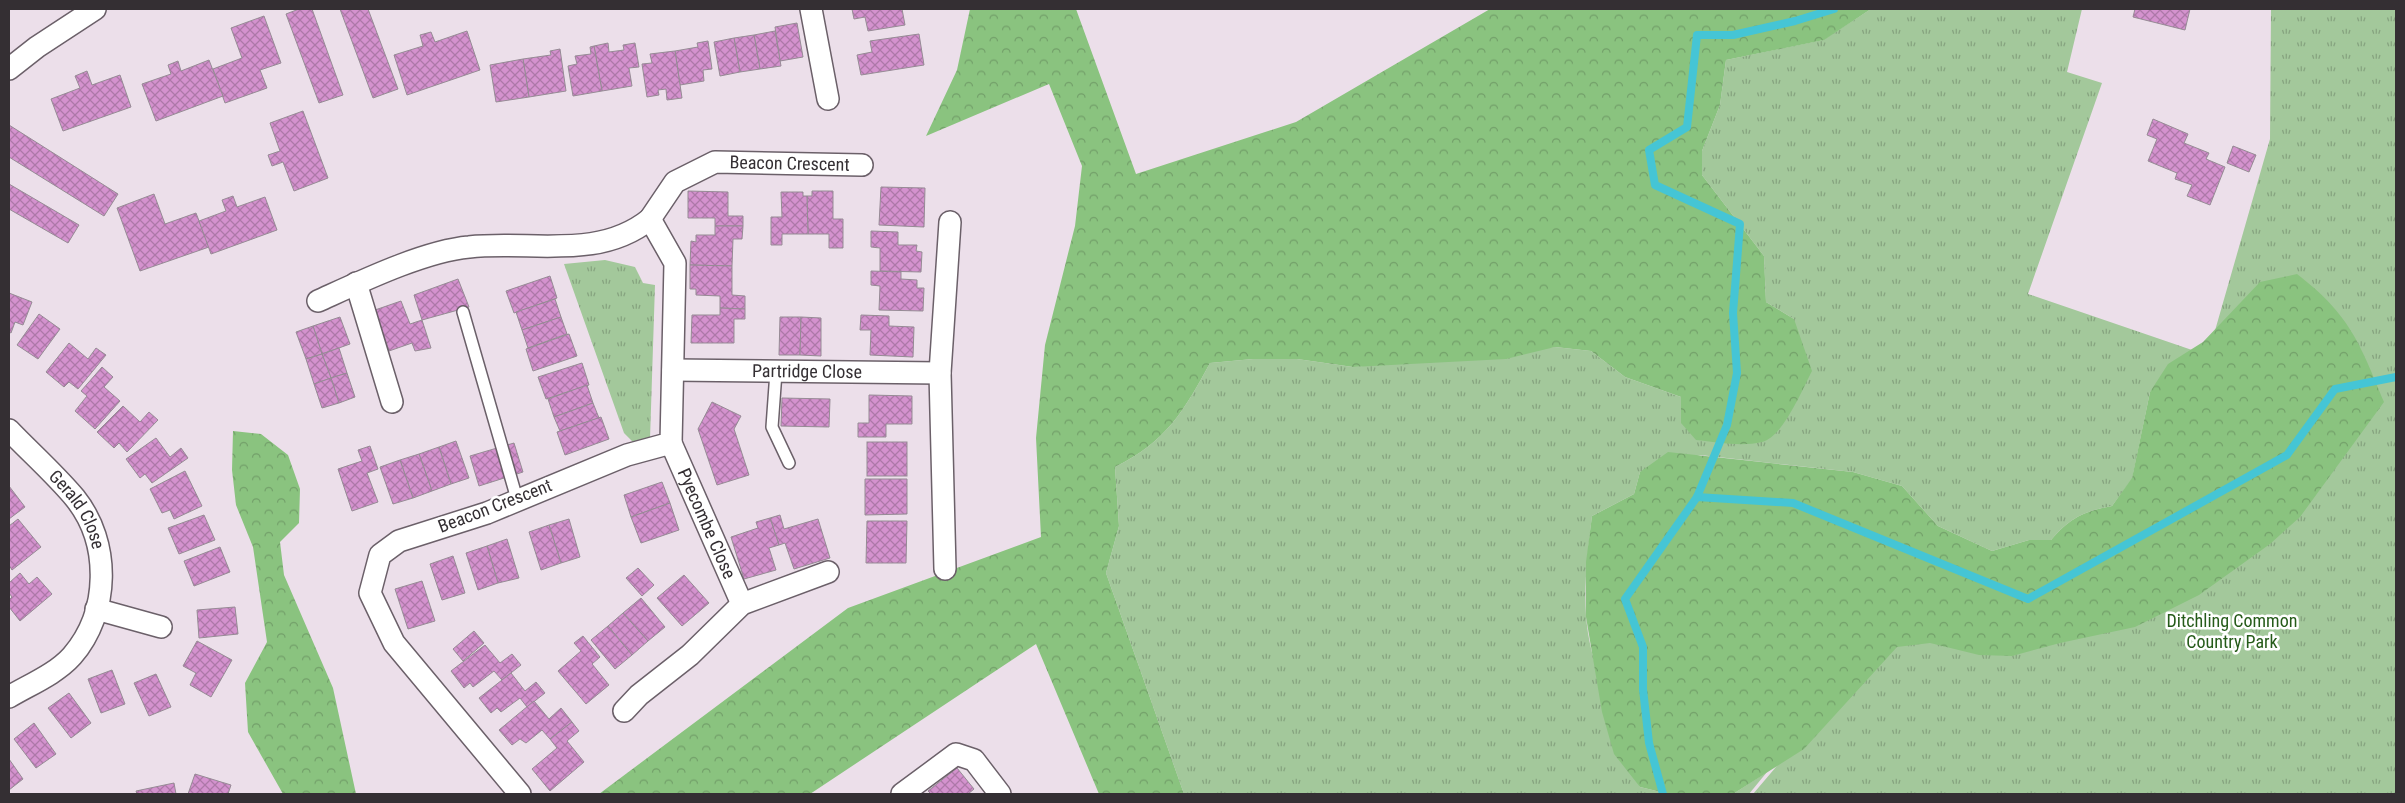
<svg xmlns="http://www.w3.org/2000/svg" width="2405" height="803" font-family="'Roboto Condensed',sans-serif">
<style>
.grass{fill:url(#grass-tufts)}
.forest{fill:url(#forest-crowns)}
.lines{fill:none;stroke-linecap:round;stroke-linejoin:round}
.stream{stroke:#45c5d5;stroke-width:8}
.building{fill:url(#building-cross-hatch);stroke:#968b95}
.lane-casing{stroke:#6b6069;stroke-width:14}
.street-casing{stroke:#6b6069;stroke-width:24}
.lane{stroke:#fff;stroke-width:11}
.street{stroke:#fff;stroke-width:21}
.labels{text-anchor:middle;stroke-width:5;stroke-linejoin:round;paint-order:stroke}
.street-label{font-size:18px;fill:#342f33;stroke:#fff}
.park-label{font-size:18px;fill:#255b19;stroke:#fff}
</style>
<defs>
<pattern id="grass-tufts" width="24" height="20" patternUnits="userSpaceOnUse" patternTransform="scale(1.25)"><rect width="24" height="20" fill="#a3c89b"/><path d="M3 7l-1-3M5 7V3M7 7l1-3M15 17l-1-3M17 17v-4M19 17l1-3" fill="none" stroke="#86a37f"/></pattern>
<pattern id="forest-crowns" width="20" height="18" patternUnits="userSpaceOnUse" patternTransform="scale(1.25)"><rect width="20" height="18" fill="#8ac37f"/><path d="M2 6a3 3 0 1 1 6 0M12 15a3 3 0 1 1 6 0" fill="none" stroke="#729f69"/></pattern>
<pattern id="building-cross-hatch" width="8" height="8" patternUnits="userSpaceOnUse" patternTransform="scale(1.25)"><rect width="8" height="8" fill="#d492ce"/><path d="M0 0l8 8M0 8l8-8" fill="none" stroke="#ad78a8"/></pattern>
</defs>
<rect width="100%" height="100%" fill="#ecdfea"/>
<g class="grass">
<path d="M1871,9H2082L2067,72L2102,83L2028,294L2192,350L2150,392L2132,479L2112,506C2084,511 2070,518 2051,540H2029L1992,551L1938,526L1902,486L1853,472L1700,455L1640,472L1634,494L1592,516C1588,549 1584,582 1586,615C1589,668 1622,737 1640,787L1669,794H1184L1106,573L1119,526L1115,467C1166,442 1184,411 1210,363L1253,359H1297L1353,367L1555,347L1591,351L1625,377L1681,397V422L1794,319L1766,302L1764,256L1702,175V151L1720,105L1726,60L1823,40Z"/>
<path d="M2271,9H2396V794H1753L1887,637L2039,563L2256,418L2208,355L2270,139Z"/>
<path d="M605,260L635,267L643,283L655,285L650,439L635,444L624,433L564,264Z"/>
<path d="M1767,772L1749,794H1733Z"/>
</g>
<g class="forest">
<path d="M970,9H1076L1136,174L1296,122L1490,9H1871L1824,40L1726,60L1720,105L1702,151V175L1764,256L1766,302L1794,319L1812,371C1802,390 1783,437 1762,442C1741,447 1717,442 1696,440L1681,423V397L1625,377L1591,351L1555,347L1506,359L1353,367L1297,359H1253L1210,363C1184,411 1166,442 1115,467L1119,526L1106,573L1184,794H1099L1036,644L810,794H599L848,608L1041,537L1036,438L1045,345L1075,226L1082,166L1049,84L926,136L957,70Z"/>
<path d="M2297,274C2349,314 2360,343 2384,402L2300,517L2270,544L2199,595L2135,627L2060,643L2012,656L1979,655L1930,643L1897,647L1804,749L1733,794H1669L1640,787L1614,754L1602,712L1586,617V562L1592,516L1634,494L1640,472L1668,452L1853,472L1902,486L1938,526L1992,551L2029,540H2051C2070,518 2084,511 2112,506L2132,478L2150,392L2168,364L2203,342L2260,282Z"/>
<path d="M233,431L261,434L288,455L300,489L299,523L280,542L284,575L333,688L356,794H283L248,732L245,683L267,642L253,547L236,505L232,470Z"/>
</g>
<g class="lines">
<g class="stream">
<path d="M1697,497L1793,503L2028,599L2287,455L2335,389L2396,377"/>
<path d="M1663,794L1649,743L1643,689V647L1625,599L1697,497L1727,425L1737,373L1733,313L1740,224L1655,185L1649,150L1687,127L1697,35H1733L1795,21L1834,9"/>
</g>
</g>
<g class="building">
<path d="M299,9H312L343,95L319,103L286,14Z"/>
<path d="M340,9H368L398,89L373,98Z"/>
<path d="M852,9H902L905,25L868,31L865,17L854,19Z"/>
<path d="M2135,9H2190L2185,30L2133,17Z"/>
<path d="M264,16L281,63L260,70L267,88L225,103L213,69L242,58L231,28Z"/>
<path d="M797,23L803,57L780,61L775,27Z"/>
<path d="M467,31L480,70L407,95L394,55L423,46L420,35L431,32L435,42Z"/>
<path d="M775,31L781,66L760,69L754,35Z"/>
<path d="M919,34L924,65L861,75L857,55L872,52L870,41Z"/>
<path d="M754,35L760,69L740,72L734,38Z"/>
<path d="M734,38L740,72L720,76L714,42Z"/>
<path d="M708,41L712,69L703,70L704,81L680,85L675,51L698,47L697,43Z"/>
<path d="M608,43L609,52L624,50L623,45L635,43L639,67L629,68L632,86L602,91L594,46Z"/>
<path d="M594,46L602,91L573,96L568,66L577,64L575,56L591,54L590,47Z"/>
<path d="M560,49L566,91L529,97L523,59L551,55L550,51Z"/>
<path d="M675,51L682,98L667,100L666,89L658,90L659,95L647,97L642,64L652,63L650,54Z"/>
<path d="M523,59L529,97L496,102L490,65Z"/>
<path d="M209,60L223,96L156,121L142,84L171,74L168,65L178,61L181,71Z"/>
<path d="M87,71L92,85L120,75L131,107L63,131L51,99L80,88L75,76Z"/>
<path d="M303,111L328,178L294,191L283,162L272,166L268,155L280,151L270,123Z"/>
<path d="M2153,119L2188,134L2184,143L2209,153L2206,159L2225,167L2210,205L2187,196L2192,185L2175,179L2177,173L2148,161L2157,139L2147,135Z"/>
<path d="M9,125L118,194L104,216L9,157Z"/>
<path d="M2233,146L2256,155L2249,172L2227,163Z"/>
<path d="M9,184L79,225L68,243L9,209Z"/>
<path d="M881,187L925,188L924,227L879,225Z"/>
<path d="M688,191L728,192V216H743V226H715V218H688Z"/>
<path d="M812,191H833V219H843V248H829V234H808L807,196H812Z"/>
<path d="M781,192H803V196H807L808,234H782V245H771V217H782Z"/>
<path d="M154,194L165,224L196,213L209,247L140,271L117,208Z"/>
<path d="M233,196L237,207L265,197L277,230L211,254L199,221L226,211L222,200Z"/>
<path d="M715,226H743L742,239H733L732,266L690,265L691,241L696,242V235H715Z"/>
<path d="M871,231L898,232V245H917L916,251L922,252L921,272L880,271V248L871,247Z"/>
<path d="M690,265L732,266V295L745,296V309L720,308V296L696,295V289H690Z"/>
<path d="M871,271L901,272V279L917,280V288H924L923,311L879,310L880,286L871,285Z"/>
<path d="M550,276L557,298L514,313L506,291Z"/>
<path d="M458,279L469,307L422,320L414,295Z"/>
<path d="M9,293L32,302L23,325L15,322L11,333L9,332Z"/>
<path d="M555,299L561,317L522,330L516,312Z"/>
<path d="M401,301L410,324L422,320L431,348L415,351L412,343L389,351L375,310Z"/>
<path d="M720,308L745,309V319H734V343H691L692,315H720Z"/>
<path d="M39,314L60,329L38,359L17,345Z"/>
<path d="M861,315L889,316V326L914,327L913,357L870,355L871,330H860Z"/>
<path d="M340,317L350,344L322,354L313,326Z"/>
<path d="M561,317L567,334L528,348L522,330Z"/>
<path d="M780,317H801L800,355H779Z"/>
<path d="M801,317L821,318V356L800,355Z"/>
<path d="M313,326L322,354L306,359L296,332Z"/>
<path d="M569,334L577,356L533,371L526,349Z"/>
<path d="M69,343L88,359L96,348L106,355L78,389L69,382L64,387L46,372Z"/>
<path d="M339,348L347,373L331,378L322,354Z"/>
<path d="M322,354L331,378L314,384L306,359Z"/>
<path d="M582,363L589,385L546,399L538,377Z"/>
<path d="M102,367L113,377L104,387L120,401L95,429L75,411L87,396L81,391Z"/>
<path d="M347,373L355,397L339,403L331,378Z"/>
<path d="M331,378L339,403L322,408L314,384Z"/>
<path d="M587,385L593,403L554,417L548,399Z"/>
<path d="M869,395L912,396V424H886V437H858V423H869Z"/>
<path d="M782,398L830,399L829,427L781,426Z"/>
<path d="M712,402L741,416L734,429L749,475L717,485L698,429Z"/>
<path d="M593,403L599,418L560,431L554,417Z"/>
<path d="M123,406L140,422L149,412L158,420L127,452L119,443L114,448L97,432Z"/>
<path d="M601,417L609,439L565,455L557,432Z"/>
<path d="M156,438L170,457L181,448L188,458L152,483L145,474L140,478L126,459Z"/>
<path d="M456,441L469,478L451,484L439,447Z"/>
<rect x="867" y="442" width="40" height="34"/>
<path d="M514,443L523,472L479,486L470,456Z"/>
<path d="M370,446L378,469L367,473L378,502L352,511L338,469L362,461L358,450Z"/>
<path d="M439,447L451,484L432,491L419,454Z"/>
<path d="M419,454L432,491L413,498L400,460Z"/>
<path d="M400,460L413,498L393,504L380,467Z"/>
<path d="M185,471L202,506L174,519L170,510L162,513L150,489Z"/>
<path d="M865,479H907V514L865,515Z"/>
<path d="M662,482L670,503L631,517L624,495Z"/>
<path d="M9,486L25,507L9,519Z"/>
<path d="M670,503L679,530L641,543L631,517Z"/>
<path d="M204,515L215,540L179,554L168,528Z"/>
<path d="M780,515L784,529L818,519L830,558L794,569L785,543L779,545L770,518Z"/>
<path d="M770,518L779,545L769,548L776,570L744,579L731,537L758,528L756,522Z"/>
<path d="M18,519L41,547L12,570L9,565V526Z"/>
<path d="M569,519L580,557L561,563L549,525Z"/>
<path d="M867,521H907L906,563H866Z"/>
<path d="M549,525L561,563L541,570L529,532Z"/>
<path d="M507,539L519,578L498,583L487,546Z"/>
<path d="M487,546L498,583L478,590L466,553Z"/>
<path d="M220,547L230,572L194,586L184,561Z"/>
<path d="M453,556L465,593L442,600L430,564Z"/>
<path d="M638,568L654,585L642,596L626,578Z"/>
<path d="M20,573L29,584L37,577L52,594L20,621L9,607V600L12,597L9,593V583Z"/>
<path d="M684,575L709,603L682,626L657,598Z"/>
<path d="M422,581L435,621L408,629L395,589Z"/>
<path d="M641,598L665,627L648,641L623,613Z"/>
<path d="M235,607L238,634L199,638L197,610Z"/>
<path d="M623,613L648,641L632,655L608,626Z"/>
<path d="M608,626L632,655L615,669L591,640Z"/>
<path d="M474,631L484,643L463,661L453,649Z"/>
<path d="M583,636L600,657L592,664L609,685L586,704L558,671L581,651L574,643Z"/>
<path d="M197,641L232,660L211,697L190,685L196,673L183,666Z"/>
<path d="M485,645L500,663L512,654L521,665L502,680L494,671L473,687L470,683L464,688L451,671Z"/>
<path d="M112,670L125,704L101,713L88,679Z"/>
<path d="M511,673L525,691L536,682L545,693L527,707L520,698L501,712L497,708L491,713L479,698Z"/>
<path d="M156,674L171,707L149,716L134,683Z"/>
<path d="M69,693L91,723L71,738L48,708Z"/>
<path d="M534,701L549,719L561,708L572,722L550,739L542,730L526,743L520,739L512,745L499,730Z"/>
<path d="M572,722L579,731L567,741L584,762L550,791L532,769L557,748L550,739Z"/>
<path d="M34,723L56,754L36,768L14,739Z"/>
<path d="M9,759L23,779L9,790Z"/>
<path d="M957,768L974,789L968,794H931L928,791Z"/>
<path d="M195,774L231,785L228,794H188Z"/>
<path d="M174,783L176,794H137L136,791Z"/>
</g>
<g class="lines">
<g class="lane-casing">
<g id="lane">
<path d="M463,312L517,499"/>
<path d="M776,372L772,427L789,463"/>
</g>
</g>
<g class="street-casing">
<g id="street">
<path d="M811,9L828,99"/>
<path d="M9,69L37,47L95,9"/>
<path id="s1" d="M650,219L675,182L715,162L862,165"/>
<path d="M356,283L392,402"/>
<path d="M318,301C360,282 424,251 469,247C530,240 598,261 650,219L675,263L671,443L627,455L487,513L399,541L380,555L370,593L394,643L520,794"/>
<path id="s2" d="M673,370L940,373"/>
<path id="s3" d="M9,430C30,452 55,474 75,498C111,543 110,612 72,656C56,674 29,685 9,697"/>
<path id="s4" d="M671,443L742,604"/>
<path d="M945,569L940,373L950,222"/>
<path d="M96,609L161,627"/>
<path d="M624,711L639,695L690,655L742,604L828,572"/>
<path d="M902,794L956,754L974,760L1000,794"/>
</g>
</g>
<use href="#lane" class="lane"/>
<use href="#street" class="street"/>
</g>
<g class="labels">
<g class="street-label">
<text dy="6" stroke="none"><textPath href="#s1" startOffset="164">Beacon Crescent</textPath></text>
<text dy="6" stroke="none"><textPath href="#s2" startOffset="134">Partridge Close</textPath></text>
<text transform="translate(495 506) rotate(-21)" y="6">Beacon Crescent</text>
<text dy="6" stroke="none"><textPath href="#s3" startOffset="106">Gerald Close</textPath></text>
<text dy="6" stroke="none"><textPath href="#s4" startOffset="88">Pyecombe Close</textPath></text>
</g>
<g class="park-label">
<text x="2232" y="627">Ditchling Common<tspan x="2232" dy="21">Country Park</tspan></text>
</g>
</g>
<rect width="2405" height="803" fill="none" stroke="#342f33" stroke-width="20"/>
</svg>
